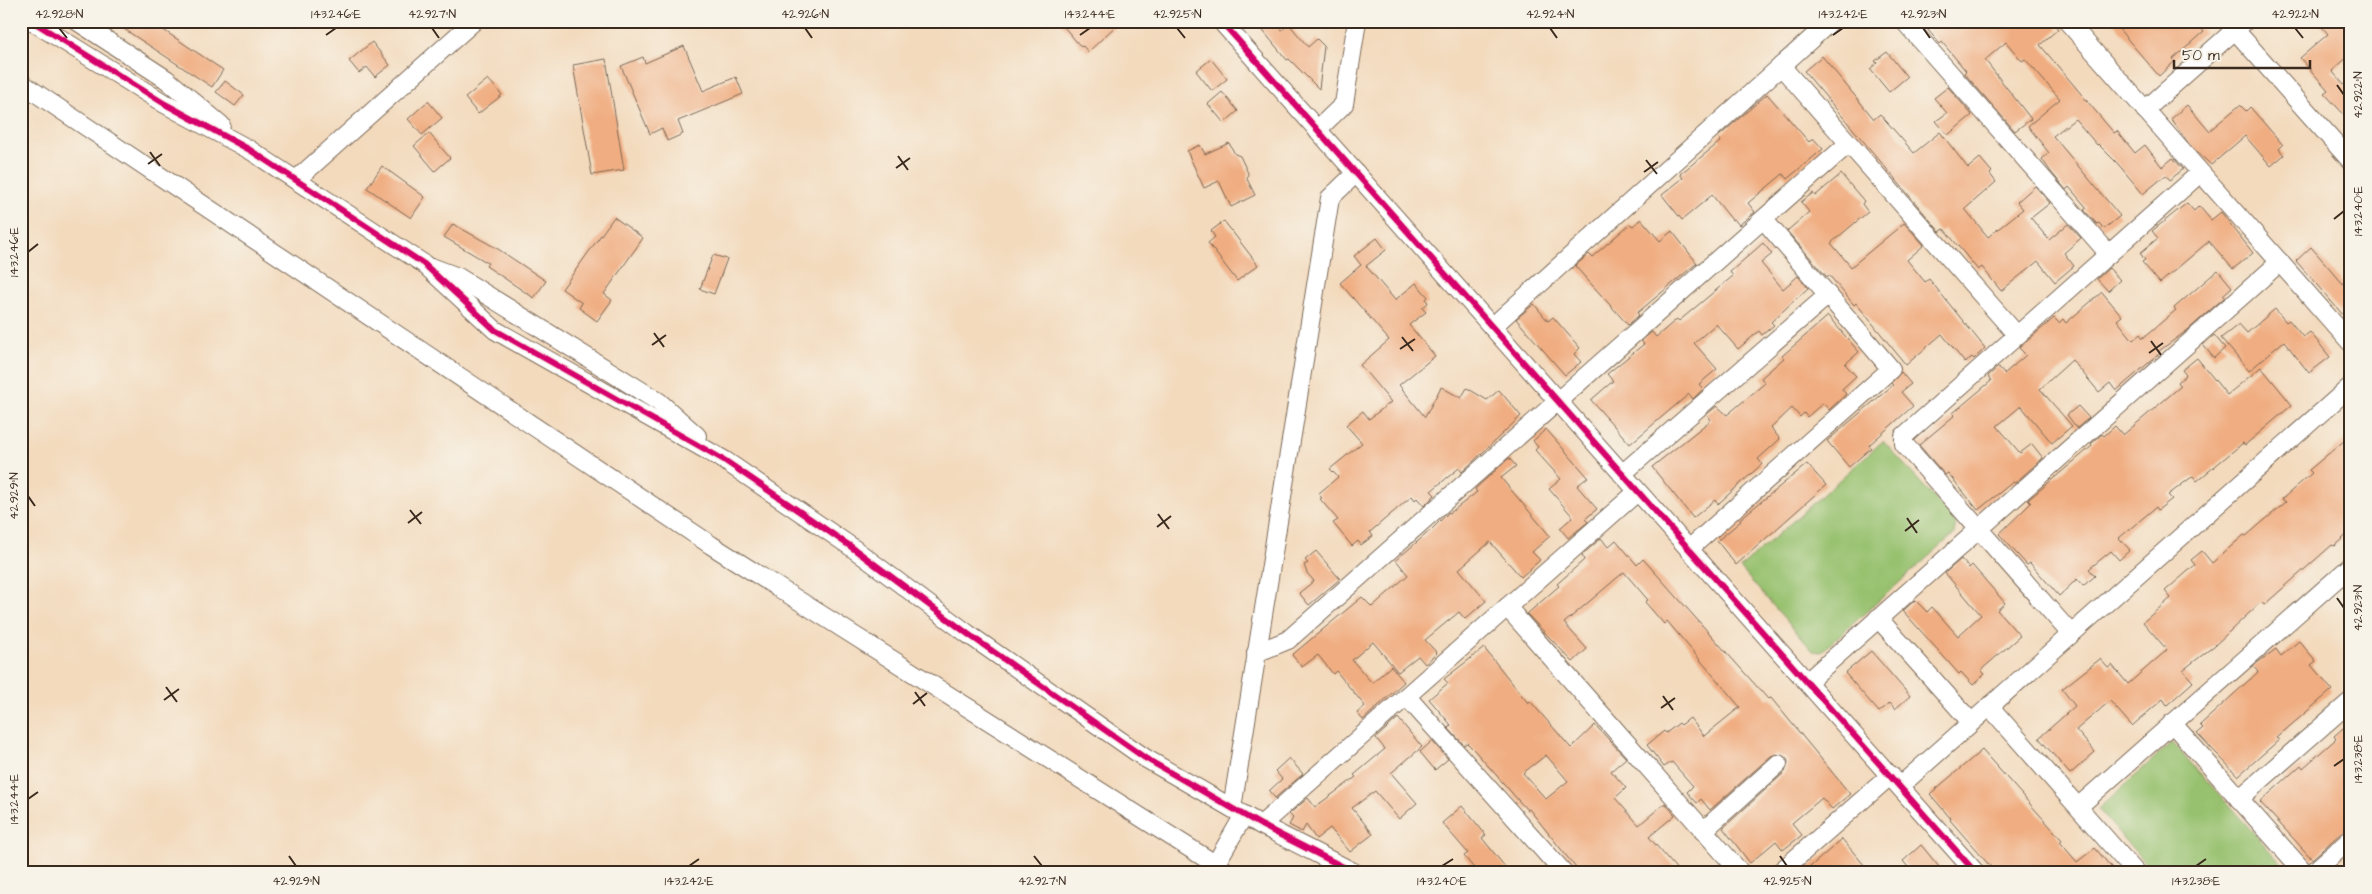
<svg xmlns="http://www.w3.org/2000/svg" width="2372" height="894" font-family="'Architects Daughter',sans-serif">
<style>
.green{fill:#97c16e;stroke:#697646}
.building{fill:#f0ad81;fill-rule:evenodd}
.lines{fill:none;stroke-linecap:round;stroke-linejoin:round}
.minor-casing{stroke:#7b6856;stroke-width:20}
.minor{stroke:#fff;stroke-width:18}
.cycleway-casing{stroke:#f7f3e8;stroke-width:9}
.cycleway{stroke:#d6006c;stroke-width:6}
.ticks{fill:none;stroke:#3b2a1e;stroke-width:2}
.neatline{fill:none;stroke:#3b2a1e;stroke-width:2}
.ticks-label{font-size:12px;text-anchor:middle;fill:#3b2a1e}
</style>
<rect width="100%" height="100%" fill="#f7f3e8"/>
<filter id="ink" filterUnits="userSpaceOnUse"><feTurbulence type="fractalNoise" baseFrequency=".02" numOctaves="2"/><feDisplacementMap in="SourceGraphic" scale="10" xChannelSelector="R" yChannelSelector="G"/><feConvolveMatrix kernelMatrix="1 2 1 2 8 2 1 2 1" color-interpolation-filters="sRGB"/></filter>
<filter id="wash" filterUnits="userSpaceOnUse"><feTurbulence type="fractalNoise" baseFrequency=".0096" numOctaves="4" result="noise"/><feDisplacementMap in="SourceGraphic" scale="20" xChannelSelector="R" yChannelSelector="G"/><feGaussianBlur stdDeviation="1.12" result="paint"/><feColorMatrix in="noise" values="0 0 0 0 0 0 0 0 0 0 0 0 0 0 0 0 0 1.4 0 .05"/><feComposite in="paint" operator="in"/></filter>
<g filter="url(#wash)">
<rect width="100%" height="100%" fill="#f3dabd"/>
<g class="green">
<path d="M1883,441L1956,522L1954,534L1821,652L1813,651L1740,568Z"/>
<path d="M2172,742L2287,870V873H2154L2098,809Z"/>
</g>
<g id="blocks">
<g class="building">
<path d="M112,21H150L223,70L212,87Z"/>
<path d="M1059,21H1121L1088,52L1083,46L1081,47Z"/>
<path d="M1255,21H1274L1282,30L1289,24L1308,47L1317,39L1324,46L1319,89L1289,59L1287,60Z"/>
<path d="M1937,21H2051L2058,29L2040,45L2114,133L2117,131L2135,153L2145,145L2162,167L2173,158L2183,169L2170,180L2166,175L2143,194L2118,164L2098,144L2097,145L2075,119L2053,136L2120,216L2104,229L2099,223L2097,224L2084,210L2087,208L2069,187L2066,190L2051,172L2042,159L2049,153L2028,126L2060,99L2025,59L2022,61L2006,42L1985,60L2031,119L2015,131L1964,73L1966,71L1942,42L1940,44L1928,30Z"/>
<path d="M2112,21H2195L2204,32L2173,59L2175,61L2159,76Z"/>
<path d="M2317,21H2351V54L2332,71L2351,93V122L2324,93L2328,90L2300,58L2328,34Z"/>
<path d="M372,42L390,65L375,77L367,67L359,73L349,61Z"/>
<path d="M684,46L703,91L736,77L743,94L678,121L683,134L667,141L662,128L650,134L621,66L643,57L645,63Z"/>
<path d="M1887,52L1907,77L1889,92L1870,69L1877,63L1875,61Z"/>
<path d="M1822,56L1874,119L1880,114L1914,153L1940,132L1968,168L1980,158L1992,172L1990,174L1996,182L1965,209L1988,237L2023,209L2017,202L2035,186L2050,203L2031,218L2030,217L2049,240L2068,224L2081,238L2064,253L2074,266L2055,282L2038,261L2001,291L1982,267L1978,270L1944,229L1940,232L1804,71Z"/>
<path d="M606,59L624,170L592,175L573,65Z"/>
<path d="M1211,59L1227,79L1212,91L1196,71Z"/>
<path d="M488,79L502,95L478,114L465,98Z"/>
<path d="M225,81L244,95L235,106L216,92Z"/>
<path d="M1948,87L1972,115L1948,135L1936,121L1947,113L1934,98Z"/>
<path d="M1222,92L1238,111L1224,123L1208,104Z"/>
<path d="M1767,94L1809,142L1813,138L1823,149L1787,179L1783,174L1748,203L1755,212L1739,225L1734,219L1732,220L1712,195L1682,220L1662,195L1683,178L1680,174L1721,141L1718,137Z"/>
<path d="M428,101L442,118L422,135L408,119Z"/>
<path d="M2187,105L2209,131L2240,105L2246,111L2250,107L2283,145L2279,149L2284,155L2271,166L2245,136L2211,165L2189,144L2171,119Z"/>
<path d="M429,133L450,158L435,171L414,146Z"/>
<path d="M1229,143L1235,154L1240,156L1248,173L1247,179L1255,195L1231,207L1219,181L1204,188L1187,151L1200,145L1205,154Z"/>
<path d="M382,166L425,197L411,218L367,188Z"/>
<path d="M1841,174L1864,201L1862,204L1868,212L1831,243L1851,267L1904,223L1924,245L1907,260L1925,282L1929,279L1985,348L1974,359L1972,357L1965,363L1942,334L1906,365L1856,303L1854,305L1829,275L1827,277L1787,231L1809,212L1801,202L1813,193L1815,196Z"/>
<path d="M2187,203L2194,211L2199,206L2211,220L2221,212L2253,253L2233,269L2209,241L2160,283L2142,262L2145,260L2140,253L2158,238L2152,231Z"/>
<path d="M614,217L643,238L604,294L612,300L597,321L579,308L582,303L562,289Z"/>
<path d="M1641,219L1660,241L1672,231L1697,263L1637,313L1639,315L1628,325L1575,266L1589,254L1592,257L1630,224L1633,226Z"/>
<path d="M1224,221L1258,265L1237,281L1208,243L1215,237L1211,231Z"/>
<path d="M453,224L498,249L546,281L534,298L486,266L488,263L444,237Z"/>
<path d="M1377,238L1386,250L1366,266L1395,300L1416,283L1428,297L1426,299L1428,303L1422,308L1426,312L1409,325L1435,356L1399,385L1425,417L1441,387L1461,398L1467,388L1487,400L1499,390L1521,416L1462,472L1459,468L1431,491L1435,495L1424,506L1417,498L1415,500L1412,496L1370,532L1373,536L1361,545L1358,541L1352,546L1333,523L1338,520L1320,499L1322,498L1318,494L1338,477L1330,469L1362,443L1346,425L1363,411L1369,419L1391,402L1360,365L1389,340L1340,283L1361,265L1354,256Z"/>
<path d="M1763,243L1772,254L1761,263L1783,289L1798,276L1808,288L1771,322L1774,325L1762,335L1759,331L1738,349L1716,324L1694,343L1717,369L1699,384L1703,389L1693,399L1689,394L1630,444L1591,400L1613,381L1607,374L1644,344L1641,341L1652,332L1656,337L1677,319L1679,321L1733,276L1730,272Z"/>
<path d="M2311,247L2351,293V324L2296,261Z"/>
<path d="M713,255L727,259L714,294L700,289Z"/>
<path d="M2109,268L2120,280L2108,291L2097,279Z"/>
<path d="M2218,270L2232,287L2223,295L2225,297L2189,329L2159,351L2160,353L2116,391L2110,383L2099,392L2072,360L2040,389L2072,426L2052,443L2021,406L1997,426L2020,453L2032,444L2043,458L2015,483L2013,482L1978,510L1948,473L1945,475L1919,445L1955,415L1953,413L1991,381L1988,376L1998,367L2004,374L2026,355L2019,348L2054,318L2059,323L2063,319L2066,323L2102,292L2122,316L2117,320L2133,340L2140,334L2143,338L2176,310L2174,308Z"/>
<path d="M1534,304L1548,321L1553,317L1580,348L1574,354L1581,362L1565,375L1516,319Z"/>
<path d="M2275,309L2286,322L2289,320L2303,337L2310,332L2330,357L2309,373L2284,341L2249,371L2221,338L2239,324L2247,333Z"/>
<path d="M1828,316L1859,352L1845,364L1856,376L1842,389L1846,394L1829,410L1823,403L1807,417L1804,413L1800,417L1792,408L1771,428L1780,439L1758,459L1762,464L1718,504L1715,500L1693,518L1652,467L1711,420L1707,414L1717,406L1727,415L1765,383L1761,378L1784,358L1782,356Z"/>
<path d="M2214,335L2225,348L2214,358L2203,345Z"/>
<path d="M2197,358L2227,395L2261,367L2292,405L2245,445L2243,443L2197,481L2193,476L2168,495L2172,499L2158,510L2156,507L2119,538L2130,550L2119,560L2111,551L2089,569L2095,576L2083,586L2077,579L2059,596L2030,563L2027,565L1999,534L2031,503L2028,500L2092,446L2091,444L2102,434L2104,436L2115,426L2123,435L2181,386L2178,382L2186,375L2182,370Z"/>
<path d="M1901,372L1911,384L1901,392L1913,406L1869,445L1871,448L1849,467L1827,441L1893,385L1891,383Z"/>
<path d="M2078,406L2089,418L2077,428L2067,415Z"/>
<path d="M1546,429L1588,477L1577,486L1597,509L1585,519L1588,522L1568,538L1560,528L1573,517L1549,489L1561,479L1535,450L1538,447L1533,441Z"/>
<path d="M2351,435V531L2334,546L2332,545L2264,605L2261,602L2214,646L2183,670L2193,682L2167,705L2163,699L2132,726L2110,701L2076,730L2095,752L2070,774L2039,738L2075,706L2062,689L2100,659L2108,668L2112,665L2128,684L2167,650L2143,622L2171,598L2165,591L2195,565L2191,560L2202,551L2212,563L2244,535L2246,536L2286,502L2282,499L2312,473L2309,470Z"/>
<path d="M1509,458L1516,466L1501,478L1550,536L1532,552L1540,560L1521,577L1490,542L1459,569L1486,601L1465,619L1459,612L1425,640L1437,653L1425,664L1418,656L1398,672L1373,642L1352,660L1372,683L1391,666L1404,682L1363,720L1357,713L1365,706L1336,671L1333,674L1318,655L1302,667L1292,655L1362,597L1372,607L1408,575L1396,560L1431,530L1449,512L1450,513L1477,492L1475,489Z"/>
<path d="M1807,464L1826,485L1736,565L1717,541L1741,521L1740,519Z"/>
<path d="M1601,538L1608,547L1616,540L1637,565L1643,559L1768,699L1771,698L1850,794L1832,809L1822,798L1792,823L1802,835L1783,850L1776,841L1750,863L1723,828L1785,772L1788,762L1786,757L1776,754L1771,756L1710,810L1701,799L1697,803L1687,792L1693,786L1672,762L1664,767L1647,745L1664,731L1666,733L1679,723L1681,725L1690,718L1704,736L1740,707L1667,621L1664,624L1645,602L1648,600L1624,572L1564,623L1587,649L1573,662L1527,614L1559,586L1557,584L1584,560L1582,555Z"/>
<path d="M1316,551L1340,579L1309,605L1299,593L1314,581L1307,573L1304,565L1308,563L1305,560Z"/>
<path d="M1961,559L1969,568L1972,565L2005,603L1997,610L2020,636L1981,670L1985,674L1973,685L1961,672L1959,674L1903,611L1915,600L1927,612L1932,607L1958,636L1981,615L1945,573Z"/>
<path d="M2299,641L2316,661L2311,665L2332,690L2276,738L2279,740L2238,776L2197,733L2203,728L2200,725L2258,672L2253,666L2276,649L2281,656Z"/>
<path d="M1484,648L1528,703L1530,701L1571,748L1595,725L1626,758L1611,771L1626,788L1615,798L1639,825L1665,803L1675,815L1649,837L1680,873H1580L1529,809L1527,810L1474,750L1467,743L1464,745L1448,728L1451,725L1429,699L1448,683L1444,679ZM1546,755L1568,781L1546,799L1523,773Z"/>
<path d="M1871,651L1910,696L1895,709L1890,703L1879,712L1845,673Z"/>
<path d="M1398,718L1422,747L1391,773L1417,803L1399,819L1375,791L1352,808L1373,834L1350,852L1330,828L1316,839L1306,825L1302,832L1289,825L1293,818L1289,814L1308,798L1315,807L1356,777L1354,775L1385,749L1376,738Z"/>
<path d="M2351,721V824L2312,859L2260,802L2301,765L2303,768L2336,739L2334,736Z"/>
<path d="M1432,741L1448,759L1435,770L1420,752Z"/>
<path d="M1982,750L2062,840L2060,842L2077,862L2095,848L2116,873H1996L1950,820L1951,819L1930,794Z"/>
<path d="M1289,758L1303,774L1275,798L1269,791L1282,779L1275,771Z"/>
<path d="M1462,806L1486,835L1482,838L1510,873H1478L1464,856L1468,853L1442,823Z"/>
<path d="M1842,839L1871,873H1803Z"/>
<path d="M1921,845L1944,873H1913L1903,861Z"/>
</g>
</g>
</g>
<g filter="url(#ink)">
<use href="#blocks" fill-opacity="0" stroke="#7b6856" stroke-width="1"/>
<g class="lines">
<g class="minor-casing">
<g id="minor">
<path d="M32,21L165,104L250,150L424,264L495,330L724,460L850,546L968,634L1145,758L1261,825L1355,873"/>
<path d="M77,21L166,79L221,125"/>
<path d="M1221,21L1976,873"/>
<path d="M1904,21L2109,254"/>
<path d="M2067,21L2351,343"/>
<path d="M2227,21L2351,161"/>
<path d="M1781,66L2016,334"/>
<path d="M21,83L711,545L1229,873"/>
<path d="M2145,110L2245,21"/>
<path d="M1317,130L1344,104L1357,21"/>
<path d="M296,180L474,21"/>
<path d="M434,268L458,277L659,402L697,436"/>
<path d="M1492,327L1831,21"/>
<path d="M1622,474L1828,295"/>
<path d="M1689,549L1891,369L1764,220"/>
<path d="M1507,607L1741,873"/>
<path d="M1878,618L1971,722"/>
<path d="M2071,634L1904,444V436L2200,173"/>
<path d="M1256,653L1288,640L1848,144"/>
<path d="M1808,681L2280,262"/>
<path d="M1407,697L1564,873"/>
<path d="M1989,706L2136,873"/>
<path d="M2172,723L2305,873"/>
<path d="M1900,786L2351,386"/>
<path d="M2239,799L2351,701"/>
<path d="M2078,807L2351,566"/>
<path d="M1232,808L1330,198L1356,173"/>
<path d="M1261,825L1637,492"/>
<path d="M1703,831L1778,764"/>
<path d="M1215,865L1244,815"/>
<path d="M1779,873L1891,775"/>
<path d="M2312,873L2351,839"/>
</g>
</g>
<use href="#minor" class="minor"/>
<g class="cycleway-casing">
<g id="cycleway">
<path d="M32,21L165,104L250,150L424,264L495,330L724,460L850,546L968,634L1145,758L1261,825L1355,873"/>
<path d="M1221,21L1976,873"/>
</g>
</g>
<use href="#cycleway" class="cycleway"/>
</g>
</g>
<path class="ticks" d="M59,28L67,38M432,28L439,38M805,28L812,38M1177,28L1185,38M1550,28L1557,38M1923,28L1930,38M2295,28L2303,38M326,35L336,28M1080,35L1090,28M1833,35L1843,28M2337,85L2344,95M150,152L160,166M898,156L908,170M1646,160L1657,174M148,164L162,154M896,168L910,158M1644,172L1658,162M2334,219L2344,211M28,252L38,244M654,333L664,347M1402,337L1413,351M2151,341L2161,355M652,345L666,335M1400,349L1415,339M2149,353L2163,343M28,496L35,506M410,510L421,524M1158,514L1169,529M1907,518L1917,533M408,523L422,512M1157,527L1171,516M1905,531L1919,520M2337,598L2344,608M166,687L177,702M915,692L925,706M1663,696L1673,710M164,700L179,689M913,704L927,693M1661,708L1675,698M2334,766L2344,759M28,799L38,792M289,856L296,866M1034,856L1042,866M1780,856L1787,866M689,866L699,859M1442,866L1453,859M2196,866L2206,859"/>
<rect width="2372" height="894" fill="none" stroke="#f7f3e8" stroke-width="55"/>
<path d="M2174 60v8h136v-8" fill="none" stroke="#3b2a1e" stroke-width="2.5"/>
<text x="2182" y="60" font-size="15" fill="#3b2a1e" stroke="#f7f3e8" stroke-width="4" paint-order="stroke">50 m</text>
<rect x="28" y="28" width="2316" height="838" class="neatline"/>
<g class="ticks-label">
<text x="59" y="18">42.928°N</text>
<text x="336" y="18">143.246°E</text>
<text x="432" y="18">42.927°N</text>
<text x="805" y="18">42.926°N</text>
<text x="1090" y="18">143.244°E</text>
<text x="1177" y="18">42.925°N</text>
<text x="1550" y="18">42.924°N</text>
<text x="1843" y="18">143.242°E</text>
<text x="1923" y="18">42.923°N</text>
<text x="2295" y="18">42.922°N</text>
<text transform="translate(2358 95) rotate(-90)" y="4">42.922°N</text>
<text transform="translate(2358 211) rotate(-90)" y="4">143.240°E</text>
<text transform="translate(14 252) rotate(-90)" y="4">143.246°E</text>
<text transform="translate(14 496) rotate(-90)" y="4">42.929°N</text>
<text transform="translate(2358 608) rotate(-90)" y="4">42.923°N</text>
<text transform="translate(2358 759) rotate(-90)" y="4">143.238°E</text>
<text transform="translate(14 799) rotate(-90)" y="4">143.244°E</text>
<text x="296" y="885">42.929°N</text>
<text x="689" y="885">143.242°E</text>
<text x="1042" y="885">42.927°N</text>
<text x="1442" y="885">143.240°E</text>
<text x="1787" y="885">42.925°N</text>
<text x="2196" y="885">143.238°E</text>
</g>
</svg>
